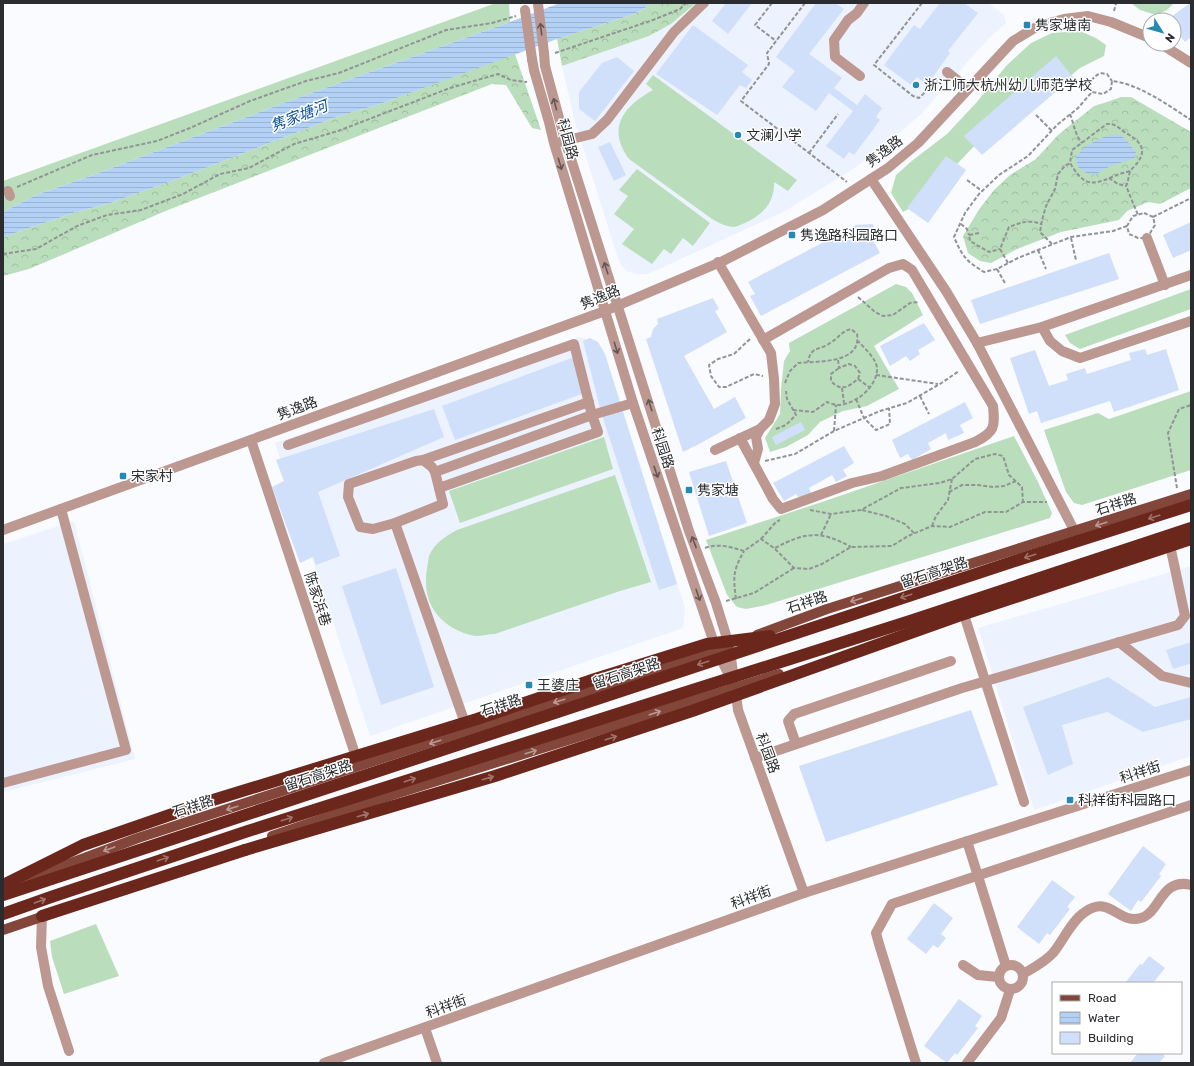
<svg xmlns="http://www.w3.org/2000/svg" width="1194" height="1066" font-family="Rubik,'Noto Sans SC',sans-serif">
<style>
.built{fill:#ecf3fe}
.grass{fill:#badebb}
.forest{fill:url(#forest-crowns)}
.water{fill:url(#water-rules)}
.building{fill:#d0dffa}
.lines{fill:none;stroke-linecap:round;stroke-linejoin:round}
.path{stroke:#919396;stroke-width:2;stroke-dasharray:4 2;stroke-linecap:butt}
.minor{stroke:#bc9891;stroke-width:10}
.major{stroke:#83463b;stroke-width:10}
.highway{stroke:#6c271c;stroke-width:12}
.minor-bridge{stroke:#bc9891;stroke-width:10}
.highway-bridge{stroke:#6c271c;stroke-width:12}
.oneway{stroke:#645756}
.oneway2{stroke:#9f736b}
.oneway3{stroke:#bb9993}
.poi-dot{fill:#248ab3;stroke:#fff;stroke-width:1.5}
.labels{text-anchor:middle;stroke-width:3;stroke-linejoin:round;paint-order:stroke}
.poi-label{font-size:14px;fill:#2a2c2f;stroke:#fff;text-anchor:start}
.street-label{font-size:14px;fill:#2a2c2f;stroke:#fff}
.water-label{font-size:15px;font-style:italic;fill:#0e5197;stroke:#fff}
</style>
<defs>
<pattern id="forest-crowns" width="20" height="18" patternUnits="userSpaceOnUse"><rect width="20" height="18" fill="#badebb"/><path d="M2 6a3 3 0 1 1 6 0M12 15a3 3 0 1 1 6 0" fill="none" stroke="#a0bfa1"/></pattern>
<pattern id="water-rules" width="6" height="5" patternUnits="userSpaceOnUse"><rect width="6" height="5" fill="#b3d0f5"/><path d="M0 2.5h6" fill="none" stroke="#9ab3d2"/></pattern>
</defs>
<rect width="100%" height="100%" fill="#f9fbfe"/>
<g class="built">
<path d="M696,3H988L1004,15L1006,23L988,39L921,114L882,148L850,171L785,211L648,274H636L627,271L621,265L617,255L575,122L562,66L649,36L671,24Z"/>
<path d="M579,337L591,340L603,350L685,608L683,628L370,736L275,443Z"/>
<path d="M74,521L135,759L3,792V544Z"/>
<path d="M1191,566V756L1034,810L978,628Z"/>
</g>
<g class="grass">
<path d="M496,3H509L510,22L289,101L96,174L36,195L3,212V181Z"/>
<path d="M1131,3H1174L1167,10L1156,15L1140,10Z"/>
<path d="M1080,31L1096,38L1106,45L1104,56L1080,68L984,146L979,141L920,203L903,212L891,193L896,175L913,160L947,134L976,103L1007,65L1031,43L1052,33Z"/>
<path d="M653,75L797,180L788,191L774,182C775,202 763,215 745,223C741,224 737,227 733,227C725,226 719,223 712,219L629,159C606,128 624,106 653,90L646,84Z"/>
<path d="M637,169L710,223L693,246L683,238L671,254L664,249L652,264L622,244L634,229L614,214L628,196L619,190Z"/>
<path d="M896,284L906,287L912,293L923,315L874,346L899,389L867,406L843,411L820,422L808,435L786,447L770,452L765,438L780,414L781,389L784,361L790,351L789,343Z"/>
<path d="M1191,289V309L1080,349L1070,343L1065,335Z"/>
<path d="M1191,391V470L1082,505L1074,503L1066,492L1044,430L1098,413L1109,419Z"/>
<path d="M1014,436L1038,482L1052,513L1050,518L766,605L746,609L737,607L727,595L706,540L825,501Z"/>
<path d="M604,437L613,469L460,523L449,491Z"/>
<path d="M615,475L651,582L620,591L495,634C489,634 482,636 476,636C468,635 460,632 453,628C430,614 423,594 427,568C428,565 428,560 429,556C434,543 446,536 457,530Z"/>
<path d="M96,924L119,976L64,994L52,957L50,941Z"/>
</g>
<g class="forest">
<path d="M650,3H696L671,24L649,36L562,66L557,39L634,14L645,8Z"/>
<path d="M515,54L541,130L532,128L506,85L492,84L168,210L29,269L3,276V237L76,212L110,203L169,182L339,116L380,104Z"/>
<path d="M1121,97H1131L1191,132V188L1160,204L1148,202L1127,211L1119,220L1061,232L1017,249L991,263L980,261L968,253L963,236L980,208L994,190L1010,175L1036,159L1058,135L1094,106L1107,102Z"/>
</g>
<g class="water">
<path d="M560,3H650L645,8L634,14L557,39L380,104L339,116L169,182L110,203L76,212L3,237V212L36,195L96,174L289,101L510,22Z"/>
<path d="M1116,134C1130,139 1126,144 1136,151L1135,158L1110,166L1095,175L1086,173L1078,167L1076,157C1086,144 1099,137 1116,134Z"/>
</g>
<g class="building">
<path d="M726,3H752L728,34L712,21Z"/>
<path d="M816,3H835L844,9L809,54L842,78L834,88L857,105L865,94L882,108L876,117L880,120L854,155L849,152L844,159L826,146L853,111L829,93L816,111L782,87L795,71L776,57Z"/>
<path d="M940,3H964L978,13L948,51L950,53L927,85L917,77L911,85L884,65L914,25L920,29Z"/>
<path d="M1190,3H1191V37L1185,42L1174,27V20H1167Z"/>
<path d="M693,25L748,65L742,72L752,80L746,88L740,85L717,115L656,74Z"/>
<path d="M1056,56L1073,77L982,155L964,136Z"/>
<path d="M617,57L634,71L595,121L579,109V92L602,63Z"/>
<path d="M610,142L626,175L614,181L598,147Z"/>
<path d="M946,156L966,170L928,223L907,208Z"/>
<path d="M1191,222V250L1173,258L1163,235Z"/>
<path d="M873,224L875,231L869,233L880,253L761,316L750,296L755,294L748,282L856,225Z"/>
<path d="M1109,253L1119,279L980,324L971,300Z"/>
<path d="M713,298L719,309L715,311L727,332L684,356L714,409L735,397L746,418L699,444L683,452L646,339L651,337L653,329L658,324L657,319Z"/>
<path d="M924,323L935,340L918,350L920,354L910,361L906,356L890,366L880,346Z"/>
<path d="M590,338L598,342L605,354L677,584L659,590L601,412L583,341Z"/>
<path d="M1145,349L1147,355L1166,349L1179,390L1114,412L1110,401L1041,423L1037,411L1029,414L1010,358L1035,350L1049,386L1068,380L1066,374L1085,368L1087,374L1131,360L1129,353Z"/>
<path d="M577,356L590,391L455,440L442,406Z"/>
<path d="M965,402L973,418L960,425L964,433L948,440L946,433L928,443L931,449L912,460L908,454L900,458L892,440Z"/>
<path d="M434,409L444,437L318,492L340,556L316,565L313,557L300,563L272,487L284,481L276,460Z"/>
<path d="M801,422L805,430L776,445L772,437Z"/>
<path d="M844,446L854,463L843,470L847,476L836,482L832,475L809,488L811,493L800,499L796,494L784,501L773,483Z"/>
<path d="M726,461L747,523L709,536L689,472Z"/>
<path d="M396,568L434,687L381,705L342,586Z"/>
<path d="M1191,642V665L1189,664L1173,669L1166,650Z"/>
<path d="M1108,677L1155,707L1191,697V719L1143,732L1107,712L1062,725L1073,764L1048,775L1023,707Z"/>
<path d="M971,710L998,785L826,842L799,766Z"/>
<path d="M1143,846L1166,864L1159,874L1161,876L1141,902L1138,900L1131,911L1108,894Z"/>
<path d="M1052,880L1075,897L1067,907L1070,909L1050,935L1047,933L1039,944L1017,927Z"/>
<path d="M934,903L953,918L941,934L946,938L938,948L933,945L926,954L907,939Z"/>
<path d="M1149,956L1165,968L1153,983H1125L1140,964L1142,965Z"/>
<path d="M959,999L982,1016L975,1026L978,1028L957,1055L955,1053L947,1063L924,1046Z"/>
<path d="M1138,1053H1161L1165,1056L1159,1063H1130Z"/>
</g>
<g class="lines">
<g class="path">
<path d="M772,3L755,25L776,41"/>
<path d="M805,3L767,53L769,64L741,101L847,182"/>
<path d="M922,3L874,65L913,96L919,98L940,78"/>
<path d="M1114,11L1116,3"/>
<path d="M555,53L653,20L680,9L686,3"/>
<path d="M1092,92C1088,82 1091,79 1100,73L1107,74L1112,81"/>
<path d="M1070,114C1074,124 1075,135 1082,143"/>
<path d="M1036,115L1052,131"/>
<path d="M809,153L838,114"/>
<path d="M1130,171C1124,173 1118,174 1112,177C1089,187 1083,184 1070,163L1072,150C1078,146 1105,125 1107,124C1115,123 1120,129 1126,133C1138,140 1148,148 1138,162C1136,165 1132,168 1130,172C1128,177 1129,180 1126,186L1138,215"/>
<path d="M1109,178L1118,184L1126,186"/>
<path d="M967,180L982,191"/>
<path d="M17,187L92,155L157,141L190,128L250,101L306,81L339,73L446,30L492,23L516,16"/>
<path d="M1144,213L1153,217L1155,225L1147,238H1138L1129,234L1127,226L1133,216Z"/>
<path d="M1153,217L1191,198"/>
<path d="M961,224L967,229L969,235"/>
<path d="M1127,226L1113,231L1071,237L1018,258L997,269L984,272C966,261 962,256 954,237L965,213L979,194L999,175L1028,156L1057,125L1078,108L1092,92L1103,94L1111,89L1112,81C1139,84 1168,105 1191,120"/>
<path d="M979,233L969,235L970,241L989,252L1000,249"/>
<path d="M1071,238L1076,260"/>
<path d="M1052,244L1040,232L1042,220L1046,206L1055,189L1058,174L1065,166L1070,163"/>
<path d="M1038,250L1046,269"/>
<path d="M3,254L36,249L77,226L107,215L141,210L183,194L220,174L249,168L294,144L338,131L450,88L498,74L511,80L527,82"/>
<path d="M1008,263L1000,249L1009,227C1020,223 1029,219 1041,224"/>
<path d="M997,269L1005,283"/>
<path d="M858,297L875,312L883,316L893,315L910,303L919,302"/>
<path d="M750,339L734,354L718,359L709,365L711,376L719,387H726L754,374L763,376"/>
<path d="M838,360L839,368L849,364L855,366L860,373L858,379C848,387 841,392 831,381V374L839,368"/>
<path d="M876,375L938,384"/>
<path d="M858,379L869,387"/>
<path d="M785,383L790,371L798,363C818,361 862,364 857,334L851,329C840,332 839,338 830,343C820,351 811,345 808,362"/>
<path d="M842,388L844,403"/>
<path d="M920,396L929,414"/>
<path d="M856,399L864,418L876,430L890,424L889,408"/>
<path d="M793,410L813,412L827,402C829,403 833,404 836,405C853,406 877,388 877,369C877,359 865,349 858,341"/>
<path d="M776,429L786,425L796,415L787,399L786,391"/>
<path d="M834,431L836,405"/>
<path d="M765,461L795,454L834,431L880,411L907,403L940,384L959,371"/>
<path d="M1177,488L1168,433L1179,409L1191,405"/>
<path d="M949,492L962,485H978L993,487L1004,486L1016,481"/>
<path d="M810,510L831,514L861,510L901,488L940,483L952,479L975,459L995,454L1003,456L1009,475L1022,487L1023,502"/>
<path d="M862,510L886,516L905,524L914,533"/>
<path d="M932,526L936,516L948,500L952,479"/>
<path d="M821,535L831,514"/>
<path d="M761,539L776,522L780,520"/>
<path d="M705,548C719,543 731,547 744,551L761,539L774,548L794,568L809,569L822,564L851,547L892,546L908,536L932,526L950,527L985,512H1006L1023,502H1047"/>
<path d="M775,548C806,532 820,530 851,547"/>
<path d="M736,599C733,576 733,571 744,551"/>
<path d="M726,601L754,593L794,568"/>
</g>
<g class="minor">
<path d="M1161,44L1191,63"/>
<path d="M544,53L545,66L565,140L689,531L716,603L729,645L734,679"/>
<path d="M532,59L534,70L549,122L554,143L633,403L716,649L735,687L738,710L804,893"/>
<path d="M947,72L968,89"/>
<path d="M860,76L835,57L834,40L848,20L857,13L864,3"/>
<path d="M560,142L592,134L607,120L674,32L704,3"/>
<path d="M871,179L946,291L977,343L1075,532"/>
<path d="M8,191L10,196"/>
<path d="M1147,238L1165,285"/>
<path d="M1042,327L1050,341L1062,351L1080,358L1191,321"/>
<path d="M977,343L1042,327L1191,275"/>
<path d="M740,438L773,499L781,509L852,483L882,476L975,442C995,432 995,427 993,406L912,270L903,264L889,268L763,340"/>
<path d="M251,440L358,763"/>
<path d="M288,445L574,344L592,415L598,432L439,488"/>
<path d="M715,450L760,429L769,420L775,404L774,379L771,353L718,262"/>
<path d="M423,460L589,402"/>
<path d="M754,463L758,449L756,437L760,429"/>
<path d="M435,472L443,504L395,523L373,529L360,527L348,497L349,484L416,461L423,460L432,467L435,472L592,415L633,403"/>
<path d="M395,523L467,729"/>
<path d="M3,530L605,311L723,261L823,210L888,168L918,143L1013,41L1038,26L1064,19L1088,16L1111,22L1150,38"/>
<path d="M965,618L1024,802"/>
<path d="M1119,642L1162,676L1191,683"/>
<path d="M796,744L788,721L794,714L951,661"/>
<path d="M755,758L962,688L1178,625L1185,616L1171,550"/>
<path d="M3,783L126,750L61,509"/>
<path d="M967,841L1006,966"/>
<path d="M42,916L41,947L48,986L69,1051"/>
<circle cx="1011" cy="977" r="12"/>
<path d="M963,965L978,975L998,977"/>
<path d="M1023,974C1033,968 1045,962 1053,953C1063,941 1072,920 1085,912C1110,894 1118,925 1141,918C1160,913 1161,877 1191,885"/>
<path d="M425,1028L437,1063"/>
<path d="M324,1063L804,893L1191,770"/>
<path d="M916,1063L879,944L876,933L892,904L1191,805"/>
<path d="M967,1063L1001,1018L1010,990"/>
</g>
<g class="major">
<path d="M757,635L827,609L1191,494"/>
<path d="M272,836L392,795L779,674"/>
<path d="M20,882L138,838L729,645"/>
<path d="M3,930L50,914"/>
</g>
<g class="highway">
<path d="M3,885L83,845L213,800"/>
<path d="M42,916L245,850"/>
</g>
<g class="minor-bridge">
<path d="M538,4L544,53"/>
<path d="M525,10L532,59"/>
</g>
<g class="highway-bridge">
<path d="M213,800L477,719L595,679L707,644L770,636"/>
<path d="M245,850L495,776L692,711L958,616L1191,539"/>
<path d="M3,895L1021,559L1191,505"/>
<path d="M3,914L51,897L248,831L910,621L1191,528"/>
</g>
</g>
<defs><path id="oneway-shaft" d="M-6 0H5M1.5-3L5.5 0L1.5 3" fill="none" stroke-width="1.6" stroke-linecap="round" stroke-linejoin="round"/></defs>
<g class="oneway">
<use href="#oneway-shaft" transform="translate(541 29) rotate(-97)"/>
<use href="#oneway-shaft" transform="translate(555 104) rotate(-105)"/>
<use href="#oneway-shaft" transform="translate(560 164) rotate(73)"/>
<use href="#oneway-shaft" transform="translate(606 268) rotate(-108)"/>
<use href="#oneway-shaft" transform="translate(616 348) rotate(73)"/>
<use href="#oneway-shaft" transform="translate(650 405) rotate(-108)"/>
<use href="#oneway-shaft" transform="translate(656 472) rotate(71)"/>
<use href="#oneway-shaft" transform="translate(694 542) rotate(-111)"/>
<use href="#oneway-shaft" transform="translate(698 595) rotate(71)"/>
</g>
<g class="oneway2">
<use href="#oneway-shaft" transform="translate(1154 517) rotate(162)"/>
<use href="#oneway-shaft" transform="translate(1030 556) rotate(162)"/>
<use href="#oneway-shaft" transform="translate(906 596) rotate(162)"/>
<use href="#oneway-shaft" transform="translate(703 663) rotate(162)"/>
<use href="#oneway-shaft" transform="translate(611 738) rotate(-18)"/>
<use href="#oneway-shaft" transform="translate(488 778) rotate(-16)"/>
<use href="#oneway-shaft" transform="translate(410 780) rotate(-18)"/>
<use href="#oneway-shaft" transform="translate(363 815) rotate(-16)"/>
<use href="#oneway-shaft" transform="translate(287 819) rotate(-18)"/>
<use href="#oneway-shaft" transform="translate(163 859) rotate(-18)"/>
<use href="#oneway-shaft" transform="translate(40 901) rotate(-20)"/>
</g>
<g class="oneway3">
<use href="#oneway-shaft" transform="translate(1101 524) rotate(162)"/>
<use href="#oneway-shaft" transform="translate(856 600) rotate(163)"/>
<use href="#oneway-shaft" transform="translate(559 701) rotate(162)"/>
<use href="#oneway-shaft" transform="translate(655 713) rotate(-18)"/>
<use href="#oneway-shaft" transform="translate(435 742) rotate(162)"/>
<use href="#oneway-shaft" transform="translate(531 752) rotate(-17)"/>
<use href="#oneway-shaft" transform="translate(232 808) rotate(162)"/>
<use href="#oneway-shaft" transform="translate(109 849) rotate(160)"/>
</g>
<g class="poi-dot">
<rect x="1023" y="21" width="8" height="8" rx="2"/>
<circle cx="916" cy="85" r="4"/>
<circle cx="738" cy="135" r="4"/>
<rect x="788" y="231" width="8" height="8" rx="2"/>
<rect x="119" y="472" width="8" height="8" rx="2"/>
<rect x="685" y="486" width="8" height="8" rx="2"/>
<rect x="525" y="681" width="8" height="8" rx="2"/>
<rect x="1066" y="796" width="8" height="8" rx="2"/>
</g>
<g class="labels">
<g class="poi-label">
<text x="1035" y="30">隽家塘南</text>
<text x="924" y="90">浙江师大杭州幼儿师范学校</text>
<text x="746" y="140">文澜小学</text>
<text x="800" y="240">隽逸路科园路口</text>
<text x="131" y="481">宋家村</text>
<text x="697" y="495">隽家塘</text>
<text x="537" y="690">王婆庄</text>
<text x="1078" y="805">科祥街科园路口</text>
</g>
<g class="street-label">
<text transform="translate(568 139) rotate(75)" y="5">科园路</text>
<text transform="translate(884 151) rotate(-37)" y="5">隽逸路</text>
<text transform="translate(600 297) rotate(-22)" y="5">隽逸路</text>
<text transform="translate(297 408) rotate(-20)" y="5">隽逸路</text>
<text transform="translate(663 448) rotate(72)" y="5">科园路</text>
<text transform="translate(1116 504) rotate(-18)" y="5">石祥路</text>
<text transform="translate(934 572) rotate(-18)" y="5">留石高架路</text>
<text transform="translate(318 599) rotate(72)" y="5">陈家浜巷</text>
<text transform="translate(807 602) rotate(-19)" y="5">石祥路</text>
<text transform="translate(626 673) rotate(-18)" y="5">留石高架路</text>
<text transform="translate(501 705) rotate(-18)" y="5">石祥路</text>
<text transform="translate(768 753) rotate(70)" y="5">科园路</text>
<text transform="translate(1140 772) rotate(-18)" y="5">科祥街</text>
<text transform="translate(318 775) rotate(-18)" y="5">留石高架路</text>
<text transform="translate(193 806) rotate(-18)" y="5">石祥路</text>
<text transform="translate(751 897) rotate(-20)" y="5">科祥街</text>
<text transform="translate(446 1006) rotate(-20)" y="5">科祥街</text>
</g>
<g class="water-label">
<text transform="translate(299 116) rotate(-21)" y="5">隽家塘河</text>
</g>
</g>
<rect width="1194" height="1066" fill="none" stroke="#2a2c2f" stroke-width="8"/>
<rect x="1052" y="982" width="130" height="72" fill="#ffffff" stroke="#aaabac"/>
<rect x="1060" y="995" width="20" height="6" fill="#83463b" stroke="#aaabac"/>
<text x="1088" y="1002" font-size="12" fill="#2a2c2f">Road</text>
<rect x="1060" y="1012" width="20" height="12" fill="url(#water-rules)" stroke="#aaabac"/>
<text x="1088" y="1022" font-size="12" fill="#2a2c2f">Water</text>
<rect x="1060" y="1032" width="20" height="12" fill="#d0dffa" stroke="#aaabac"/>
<text x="1088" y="1042" font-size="12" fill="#2a2c2f">Building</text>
<g transform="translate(1162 32) rotate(127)"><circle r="19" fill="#ffffff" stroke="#aaabac"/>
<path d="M0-3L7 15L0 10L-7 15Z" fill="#248ab3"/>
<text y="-6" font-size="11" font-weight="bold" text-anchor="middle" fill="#2a2c2f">N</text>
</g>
</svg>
